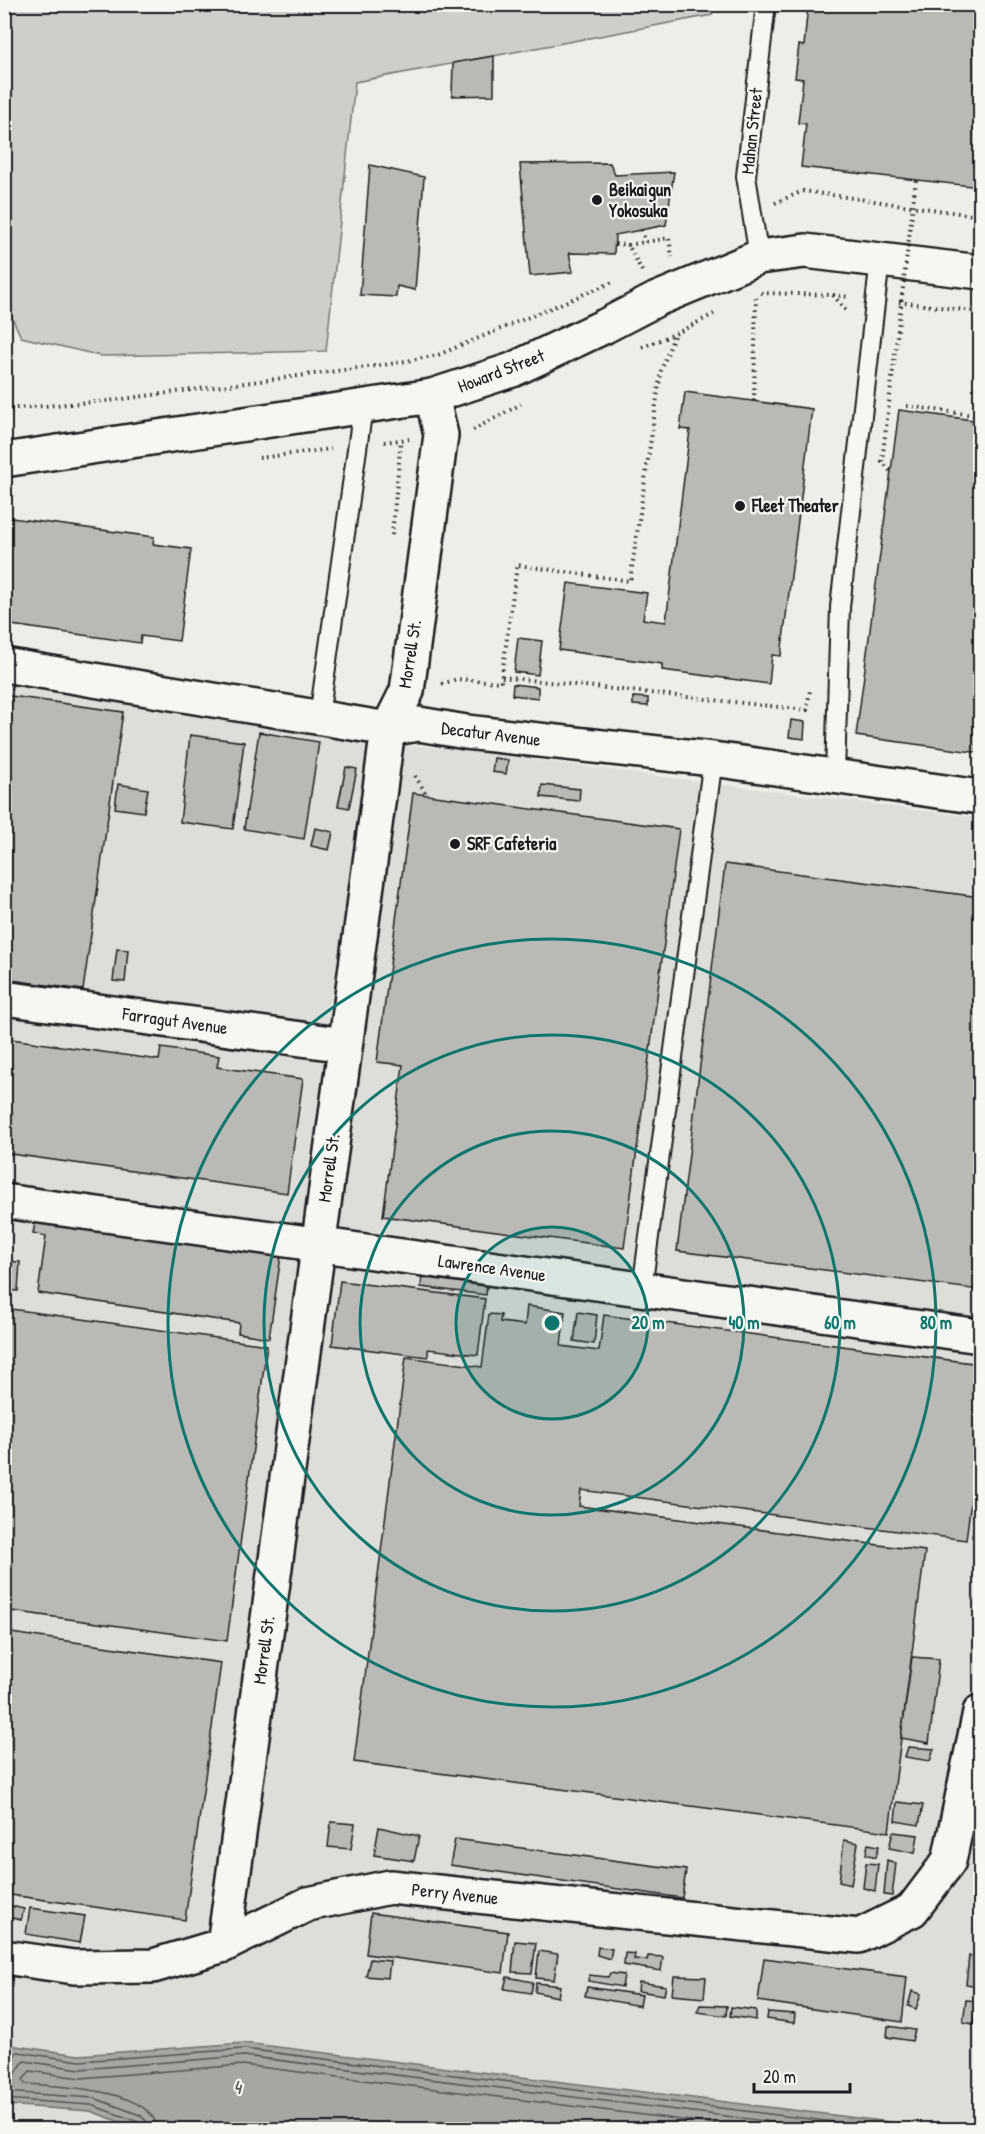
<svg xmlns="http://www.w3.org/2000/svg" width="985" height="2134" font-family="'Patrick Hand',sans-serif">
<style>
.built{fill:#ddddda}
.green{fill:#cececb;stroke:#757574;stroke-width:1.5}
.water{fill:#a6a6a3;stroke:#6f6f6d;stroke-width:1.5}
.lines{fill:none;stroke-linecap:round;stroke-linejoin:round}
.shore{stroke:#535352;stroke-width:1.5}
.building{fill:#b9b9b6;stroke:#1c1c1c;stroke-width:1.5}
.lane-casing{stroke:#1c1c1c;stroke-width:22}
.street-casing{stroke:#1c1c1c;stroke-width:38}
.path{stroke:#1c1c1c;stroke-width:4;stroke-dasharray:1.5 4.5;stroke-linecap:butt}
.lane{stroke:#f6f6f2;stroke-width:18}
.street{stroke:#f6f6f2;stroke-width:33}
.path-bridge{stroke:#1c1c1c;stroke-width:4;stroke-dasharray:1.5 4.5;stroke-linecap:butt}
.ring{fill:none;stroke:#0f766e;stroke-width:3}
.poi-dot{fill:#1c1c1c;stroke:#f6f6f2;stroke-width:2}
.labels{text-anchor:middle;stroke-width:4.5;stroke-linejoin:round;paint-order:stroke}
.street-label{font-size:18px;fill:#1c1c1c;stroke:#f6f6f2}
.poi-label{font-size:18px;font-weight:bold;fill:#1c1c1c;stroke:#f6f6f2;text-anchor:start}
.water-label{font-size:20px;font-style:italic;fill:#535352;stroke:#f6f6f2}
.centre{fill:#0f766e;stroke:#f6f6f2;stroke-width:3}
.ring-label{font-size:18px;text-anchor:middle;font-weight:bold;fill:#0f766e;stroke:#f6f6f2;stroke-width:4.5;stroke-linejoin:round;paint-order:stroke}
</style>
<rect width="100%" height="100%" fill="#edede9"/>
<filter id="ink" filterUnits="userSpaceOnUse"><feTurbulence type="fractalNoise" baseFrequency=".0167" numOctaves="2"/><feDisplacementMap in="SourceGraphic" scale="12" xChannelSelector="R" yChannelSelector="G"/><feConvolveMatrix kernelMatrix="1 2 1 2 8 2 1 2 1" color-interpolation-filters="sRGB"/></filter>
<g filter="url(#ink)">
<path class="built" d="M4,680L361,742L442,748L980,818V2129H5Z"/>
<path class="green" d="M5,5H713L712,15L355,82L326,351L102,356L21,337L5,302Z"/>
<path class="water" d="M244,2043L947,2129L142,2130L90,2111L5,2105V2080L10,2045L79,2055Z"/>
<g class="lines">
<g class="shore">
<path d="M4,2070L12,2066L15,2054L18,2052L80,2061L244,2049L898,2130"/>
<path d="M4,2077L15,2074L24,2061L80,2069L244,2056L837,2130"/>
<path d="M4,2092L94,2098L140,2115L146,2121L148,2130"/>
<path d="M4,2099L91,2105L136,2121L140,2130"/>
<path d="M157,2130C155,2088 55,2086 25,2084L23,2080L30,2071L80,2078L243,2065L763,2130"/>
</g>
</g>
<g class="building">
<path d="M808,4H915L980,12V187L801,167L806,124L798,123L803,79L795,78L799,45L804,46Z"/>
<path d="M494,56V95L452,96L453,63Z"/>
<path d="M610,163L615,175L674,172L666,225L615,235L614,254L569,253L573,272L530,276L520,164Z"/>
<path d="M370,165L424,177L415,290L397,286L396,297L360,295Z"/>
<path d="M685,392L812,409L781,656L772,655L769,684L662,670V664L559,650L568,583L647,593L643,619L666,622L690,430L680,429Z"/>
<path d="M899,410L980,421V753L856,736Z"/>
<path d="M4,517L154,537L153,544L191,549L179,641L141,636L140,643L4,624Z"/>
<path d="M518,638L542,641L538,675L514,672Z"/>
<path d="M513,684L538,687V698L512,695Z"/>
<path d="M4,695L123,712L83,990L4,979Z"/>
<path d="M633,697L648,698V706L633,705Z"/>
<path d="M791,720L805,722L804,739L789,737Z"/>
<path d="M259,732L319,742L304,839L244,829Z"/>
<path d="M190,735L244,742L233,829L180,822Z"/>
<path d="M494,758L508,760L506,774L492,772Z"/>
<path d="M346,767L357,769L349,808L338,806Z"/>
<path d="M118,784L148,789L144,812L115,808Z"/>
<path d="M542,785L580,789L579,801L541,797Z"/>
<path d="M413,793L679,829L624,1248L383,1216L403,1065L377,1062Z"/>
<path d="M315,828L333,832L329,850L311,846Z"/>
<path d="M725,864L980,897V1290L677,1251Z"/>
<path d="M117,949L128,950L125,982L113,981Z"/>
<path d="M4,1038L159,1060L161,1048L219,1056L217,1067L303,1079L287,1193L4,1153Z"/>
<path d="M36,1219L281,1256L269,1338L238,1333L239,1323L38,1293L46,1236L33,1233Z"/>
<path d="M4,1261L20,1262L18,1291L4,1290Z"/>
<path d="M422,1277L487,1285L486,1295L421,1287Z"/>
<path d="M340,1281L485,1299L478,1355L428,1349V1357L332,1345Z"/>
<path d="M527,1306L565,1312L561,1346L599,1351L604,1315L980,1364V1429L966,1540L581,1490L579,1506L925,1551L889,1832L354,1762L406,1357L482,1367L489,1314L501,1315L500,1322L525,1325Z"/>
<path d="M4,1308L267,1345L227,1641L4,1610Z"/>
<path d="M578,1312L597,1315L594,1344L574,1341Z"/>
<path d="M977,1503H980V1538L972,1537Z"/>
<path d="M4,1632L221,1663L185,1920L4,1894Z"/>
<path d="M912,1657L939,1659L929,1743L901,1738Z"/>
<path d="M908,1747L934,1749L930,1761L905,1757Z"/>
<path d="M897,1802L923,1805L919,1825L895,1821Z"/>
<path d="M331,1822L355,1824L351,1849L328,1847Z"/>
<path d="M379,1827L419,1836L414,1861L374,1855Z"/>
<path d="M893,1832L918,1835L915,1853L889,1848Z"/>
<path d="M455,1839L686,1870L682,1898L450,1865Z"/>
<path d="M844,1840L858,1843L851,1885L839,1882Z"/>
<path d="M868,1844L879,1846L876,1857L866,1854Z"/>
<path d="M887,1860L896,1863L892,1896L884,1895Z"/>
<path d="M866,1863L878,1864L875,1891L863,1888Z"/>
<path d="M11,1906L24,1909L21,1920L7,1917Z"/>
<path d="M30,1908L85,1916L80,1943L26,1934Z"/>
<path d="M371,1913L508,1932L503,1973L366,1954Z"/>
<path d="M980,1917V1943H977Z"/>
<path d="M515,1941L536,1943L532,1973L512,1972Z"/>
<path d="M598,1947L612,1949L610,1959L597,1955Z"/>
<path d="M539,1951L558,1954L554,1980L536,1978Z"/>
<path d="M625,1953L635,1954L634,1959L647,1960L648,1956L663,1957L661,1971L624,1965Z"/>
<path d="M969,1956L980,1959L978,1986L966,1984Z"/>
<path d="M764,1958L907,1977L902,2022L758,2001Z"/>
<path d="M370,1959L390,1961L388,1978L366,1976Z"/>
<path d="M610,1973L624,1975L622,1987L588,1981L589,1975L608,1977Z"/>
<path d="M674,1976L706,1977L704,1998L672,1995Z"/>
<path d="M507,1977L533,1982L531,1993L504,1989Z"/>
<path d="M639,1982L666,1986L664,1995L638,1991Z"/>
<path d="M536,1983L560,1986L558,1997L535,1992Z"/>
<path d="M587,1987L642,1995L640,2006L585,1996Z"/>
<path d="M912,1991L921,1994L916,2009L908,2006Z"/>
<path d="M966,2000L977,2001L973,2024L963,2022Z"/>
<path d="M700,2005L727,2006L726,2016L697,2012Z"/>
<path d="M731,2007L756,2010V2020L730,2016Z"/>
<path d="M768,2012L795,2014L794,2023L767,2019Z"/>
<path d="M888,2026L915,2030L912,2041L887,2037Z"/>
</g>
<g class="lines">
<g class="lane-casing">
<g id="lane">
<path d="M759,257L746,176L766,4"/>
<path d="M319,717L363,407"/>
<path d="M835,776L840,607L880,260"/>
<path d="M642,1289L713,759"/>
</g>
</g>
<g class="street-casing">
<g id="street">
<path d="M4,460L432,396L512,370L605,326L657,299L759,257L805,251L980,272"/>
<path d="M4,665L388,729L419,724L466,732L713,759L980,797"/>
<path d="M4,998L345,1045"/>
<path d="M4,1201L980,1336"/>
<path d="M224,1945L388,729L407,691L441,435L432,396"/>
<path d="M4,1957L74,1967L153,1966L224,1945L308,1904L390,1887L859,1936L912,1910L949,1861L980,1712"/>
</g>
</g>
<g class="path">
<path d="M775,203L803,191L980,216"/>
<path d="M641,230L646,242"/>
<path d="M615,244L628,245"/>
<path d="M642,271L628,245L669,238L672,257"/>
<path d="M761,293L833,295L848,313"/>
<path d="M833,295L850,297"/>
<path d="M899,302L980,312"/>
<path d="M642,347L675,334L714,314"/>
<path d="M754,401L756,293"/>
<path d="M907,406L980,416"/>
<path d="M4,409L107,401L390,364L438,355L613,282"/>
<path d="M473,430L521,404"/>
<path d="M384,442L409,439"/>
<path d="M259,458L331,449"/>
<path d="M392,535L401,440"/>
<path d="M502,677L807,710L810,690"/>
<path d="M442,684L457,679L501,682L517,565L630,581L661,371L675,333"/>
<path d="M415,776L427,795"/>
</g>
<use href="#lane" class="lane"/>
<use href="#street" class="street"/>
<path class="path-bridge" d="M890,471L882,461L916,180"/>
</g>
</g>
<circle cx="552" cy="1323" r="96" fill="#0f766e" fill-opacity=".12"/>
<g class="ring">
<circle cx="552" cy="1323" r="96"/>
<circle cx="552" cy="1323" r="192"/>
<circle cx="552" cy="1323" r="288"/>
<circle cx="552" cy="1323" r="384"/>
</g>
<g class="poi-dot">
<circle cx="597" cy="200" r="6"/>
<circle cx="740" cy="506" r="6"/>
<circle cx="455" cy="844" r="6"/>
</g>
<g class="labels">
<g class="street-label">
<text transform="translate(752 131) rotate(-84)" y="6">Mahan Street</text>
<text transform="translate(501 371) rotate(-21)" y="6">Howard Street</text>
<text transform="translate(410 654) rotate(-81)" y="6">Morrell St.</text>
<text transform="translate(491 734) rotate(7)" y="6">Decatur Avenue</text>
<text transform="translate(175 1021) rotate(8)" y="6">Farragut Avenue</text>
<text transform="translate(329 1168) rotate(-82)" y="6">Morrell St.</text>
<text transform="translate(492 1268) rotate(8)" y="6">Lawrence Avenue</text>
<text transform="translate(264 1650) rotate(-82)" y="6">Morrell St.</text>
<text transform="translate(455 1894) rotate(6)" y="6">Perry Avenue</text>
</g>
<g class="poi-label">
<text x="609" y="196">Beikaigun<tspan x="609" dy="21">Yokosuka</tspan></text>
<text x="752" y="512">Fleet Theater</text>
<text x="467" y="850">SRF Cafeteria</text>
</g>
<g class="water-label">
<text x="237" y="2094">4</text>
</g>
</g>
<circle cx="552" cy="1323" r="9" class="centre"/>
<g class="ring-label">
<text x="648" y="1329">20 m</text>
<text x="744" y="1329">40 m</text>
<text x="840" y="1329">60 m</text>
<text x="936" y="1329">80 m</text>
</g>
<rect width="985" height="2134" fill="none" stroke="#f6f6f2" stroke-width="24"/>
<rect x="12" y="12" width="961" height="2110" fill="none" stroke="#1c1c1c" stroke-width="2" filter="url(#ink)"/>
<path d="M754 2083v9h96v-9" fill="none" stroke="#1c1c1c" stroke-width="3"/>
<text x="763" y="2083" font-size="18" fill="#1c1c1c" stroke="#f6f6f2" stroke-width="4.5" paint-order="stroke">20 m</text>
</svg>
